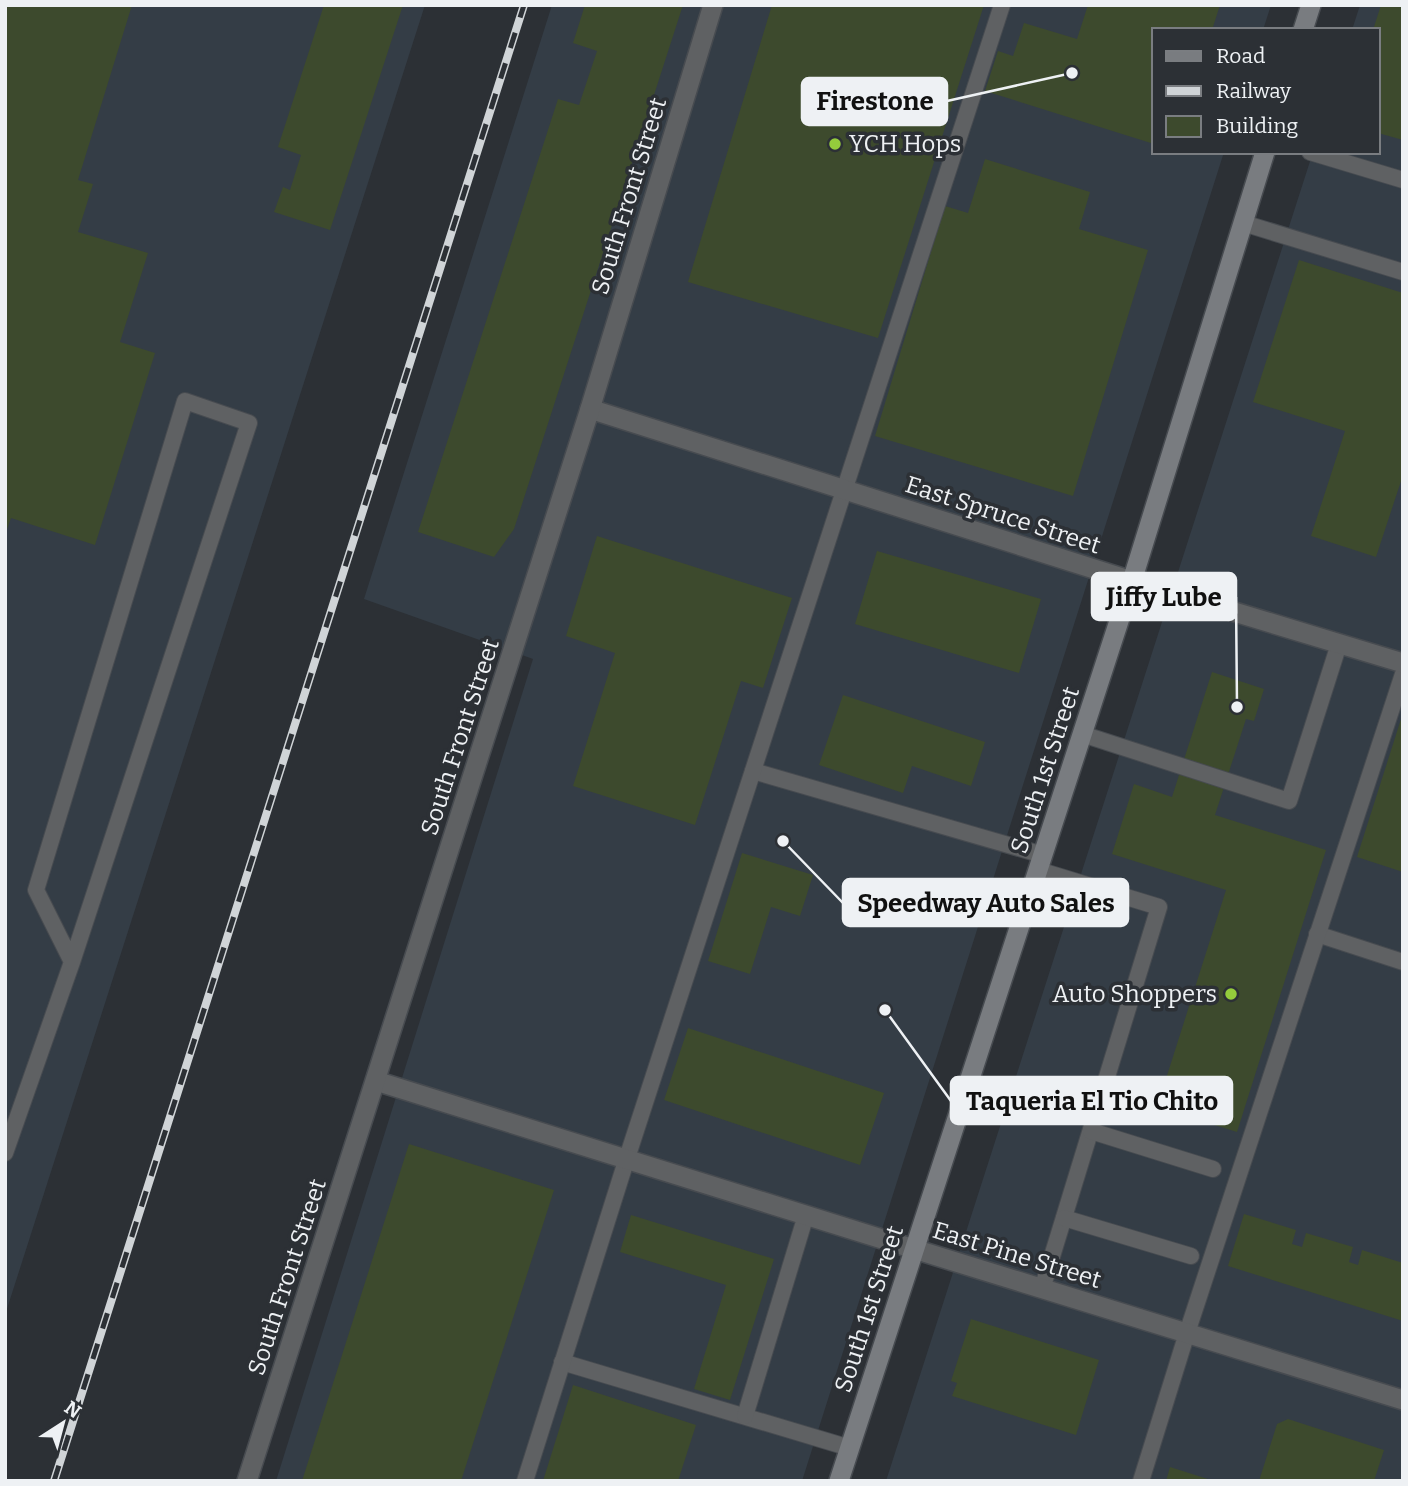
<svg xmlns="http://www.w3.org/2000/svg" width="1408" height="1486" font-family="Bitter,serif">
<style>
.built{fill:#343d46}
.building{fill:#3d4a2d}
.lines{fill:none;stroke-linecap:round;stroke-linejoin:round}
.service-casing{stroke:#474b50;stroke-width:18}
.minor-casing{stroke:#474b50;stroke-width:22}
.secondary-casing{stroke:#474b50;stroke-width:22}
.service{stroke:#5f6163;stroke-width:16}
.minor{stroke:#5f6163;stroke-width:19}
.secondary{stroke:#797c80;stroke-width:19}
.rail-casing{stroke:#d0d4d7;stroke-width:8}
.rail{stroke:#2c3035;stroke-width:5;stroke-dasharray:16;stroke-linecap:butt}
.poi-dot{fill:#94cc3c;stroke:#2c3035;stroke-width:2.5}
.labels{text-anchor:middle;stroke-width:7;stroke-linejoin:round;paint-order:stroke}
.poi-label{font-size:24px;fill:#eef1f4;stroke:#2c3035;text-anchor:start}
.street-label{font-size:24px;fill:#eef1f4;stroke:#2c3035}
.leader{fill:none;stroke:#eef1f4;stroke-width:2.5}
.callout-dot{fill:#eef1f4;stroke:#2c3035;stroke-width:2.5}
.callout{fill:#eef1f4;stroke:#eef1f4;stroke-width:2.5}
.callout-label{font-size:26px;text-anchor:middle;font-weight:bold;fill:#111}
</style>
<rect width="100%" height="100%" fill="#2c3035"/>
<g class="built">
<path d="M5,5H425L5,1315Z"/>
<path d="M552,5H1271L1263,30H1154V152H1224L802,1481H276L533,659L364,599Z"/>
<path d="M1360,5H1403V1481H886L1313,152H1378V30H1352Z"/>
</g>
<g class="building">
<path d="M5,5H132L78,180L93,184L78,232L148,253L120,342L155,353L95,545L11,518L5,535Z"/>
<path d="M324,5H403L330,230L274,212L283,187L290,190L301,155L278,147Z"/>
<path d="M585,5H683L514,529L494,557L418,532L558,99L579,105L597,51L573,43Z"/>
<path d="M772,5H984L878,338L688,282Z"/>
<path d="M1088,5H1220L1212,30H1154V144L985,91L998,51L1013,56L1024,23L1077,39Z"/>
<path d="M1381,5H1403V140L1378,133V30H1373Z"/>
<path d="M985,159L1090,192L1079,229L1148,250L1073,496L875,436L945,206L968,213Z"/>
<path d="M1299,260L1403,293V475L1376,557L1311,536L1345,431L1253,402Z"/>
<path d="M597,536L792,598L763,688L741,681L695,825L573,786L615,653L566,636Z"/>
<path d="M877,551L1041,599L1019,673L855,624Z"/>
<path d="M1212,672L1264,689L1254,721L1246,719L1215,815L1326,850L1237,1132L1157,1107L1226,890L1112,854L1134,784L1172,797Z"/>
<path d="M843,695L985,742L971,786L912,766L903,793L819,765Z"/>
<path d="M1402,716H1403V872L1357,857Z"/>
<path d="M742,853L813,875L800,916L771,907L750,974L708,961Z"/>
<path d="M688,1028L884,1093L860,1165L664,1100Z"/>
<path d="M409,1144L554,1190L461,1481H302Z"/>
<path d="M1244,1214L1296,1230L1292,1244L1302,1247L1306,1233L1353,1247L1349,1262L1358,1265L1362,1250L1403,1263V1321L1228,1266Z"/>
<path d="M631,1215L774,1259L730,1400L694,1389L726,1285L620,1252Z"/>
<path d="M971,1319L1099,1360L1076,1435L952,1396L957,1383L951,1381Z"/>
<path d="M573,1385L696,1425L678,1481H543Z"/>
<path d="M1288,1419L1384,1450L1374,1481H1259L1277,1424Z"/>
<path d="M1170,1467L1211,1480V1481H1166Z"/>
</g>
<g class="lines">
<g class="service-casing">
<g id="service">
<path d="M1310,152L1403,180"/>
<path d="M1243,223L1403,272"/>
<path d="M1082,734L1289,801L1339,644"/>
<path d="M753,771L1043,855"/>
<path d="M1038,870L1159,907L1042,1289"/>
<path d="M1317,934L1403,962"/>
<path d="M1091,1131L1213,1169"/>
<path d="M5,1153L72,962L249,423L185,401L36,890L72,962"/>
<path d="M1064,1218L1191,1256"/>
<path d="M562,1362L850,1448"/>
<path d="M745,1416L806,1215"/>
<path d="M525,1481L627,1158L1002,5"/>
<path d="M1141,1481L1187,1333L1403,674"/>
</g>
</g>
<g class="minor-casing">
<g id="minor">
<path d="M590,409L1132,581L1403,663"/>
<path d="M376,1081L914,1249L1403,1400"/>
<path d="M247,1481L590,409L713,5"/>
</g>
</g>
<g class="secondary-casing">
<g id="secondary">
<path d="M1303,30L1311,5"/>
<path d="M839,1481L1132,581L1265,152"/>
</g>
</g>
<use href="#service" class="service"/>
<use href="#minor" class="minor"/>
<use href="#secondary" class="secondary"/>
<g class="rail-casing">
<path id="rail" d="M54,1481L524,5"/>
</g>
<use href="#rail" class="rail"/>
</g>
<g class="poi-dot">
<circle cx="835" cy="144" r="7"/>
<circle cx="1231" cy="994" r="7"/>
</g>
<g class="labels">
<g class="poi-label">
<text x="849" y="152">YCH Hops</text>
<text x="1217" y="1002" text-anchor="end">Auto Shoppers</text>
</g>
<g class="street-label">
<text transform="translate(629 196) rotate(-73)" y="8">South Front Street</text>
<text transform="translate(1003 515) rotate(18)" y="8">East Spruce Street</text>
<text transform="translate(460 737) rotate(-72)" y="8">South Front Street</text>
<text transform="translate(1045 770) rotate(-72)" y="8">South 1st Street</text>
<text transform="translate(1017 1255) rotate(17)" y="8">East Pine Street</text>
<text transform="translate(287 1277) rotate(-72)" y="8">South Front Street</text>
<text transform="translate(869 1309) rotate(-72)" y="8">South 1st Street</text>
</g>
</g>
<path class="leader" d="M1072 73L947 101M1237 707L1236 597M783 841L843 903M885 1010L951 1101"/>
<g class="callout-dot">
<circle cx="1072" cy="73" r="7"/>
<circle cx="1237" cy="707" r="7"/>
<circle cx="783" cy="841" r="7"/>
<circle cx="885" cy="1010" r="7"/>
</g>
<g class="callout">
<rect x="802" y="78" width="145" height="47" rx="7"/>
<rect x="1092" y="573" width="144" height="47" rx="7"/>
<rect x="843" y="879" width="285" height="47" rx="7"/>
<rect x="951" y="1077" width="281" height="47" rx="7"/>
</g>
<g class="callout-label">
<text x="875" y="110">Firestone</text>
<text x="1164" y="606">Jiffy Lube</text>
<text x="986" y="912">Speedway Auto Sales</text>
<text x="1092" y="1110">Taqueria El Tio Chito</text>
</g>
<rect width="1408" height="1486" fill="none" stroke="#eef1f4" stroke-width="14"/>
<rect x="1152" y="28" width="228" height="126" fill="#2c3035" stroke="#7a7d81" stroke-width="2"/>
<rect x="1166" y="51" width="35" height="10" fill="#797c80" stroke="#7a7d81" stroke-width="2"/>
<text x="1216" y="63" font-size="21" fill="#eef1f4">Road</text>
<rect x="1166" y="86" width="35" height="10" fill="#d0d4d7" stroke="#7a7d81" stroke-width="2"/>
<text x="1216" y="98" font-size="21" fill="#eef1f4">Railway</text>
<rect x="1166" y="116" width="35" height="21" fill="#3d4a2d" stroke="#7a7d81" stroke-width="2"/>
<text x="1216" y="133" font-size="21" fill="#eef1f4">Building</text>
<g transform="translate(63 1423) rotate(36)" stroke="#2c3035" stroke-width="5" paint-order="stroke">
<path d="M0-5L12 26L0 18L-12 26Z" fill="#eef1f4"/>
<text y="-10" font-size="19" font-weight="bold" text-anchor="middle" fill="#eef1f4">N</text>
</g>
</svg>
